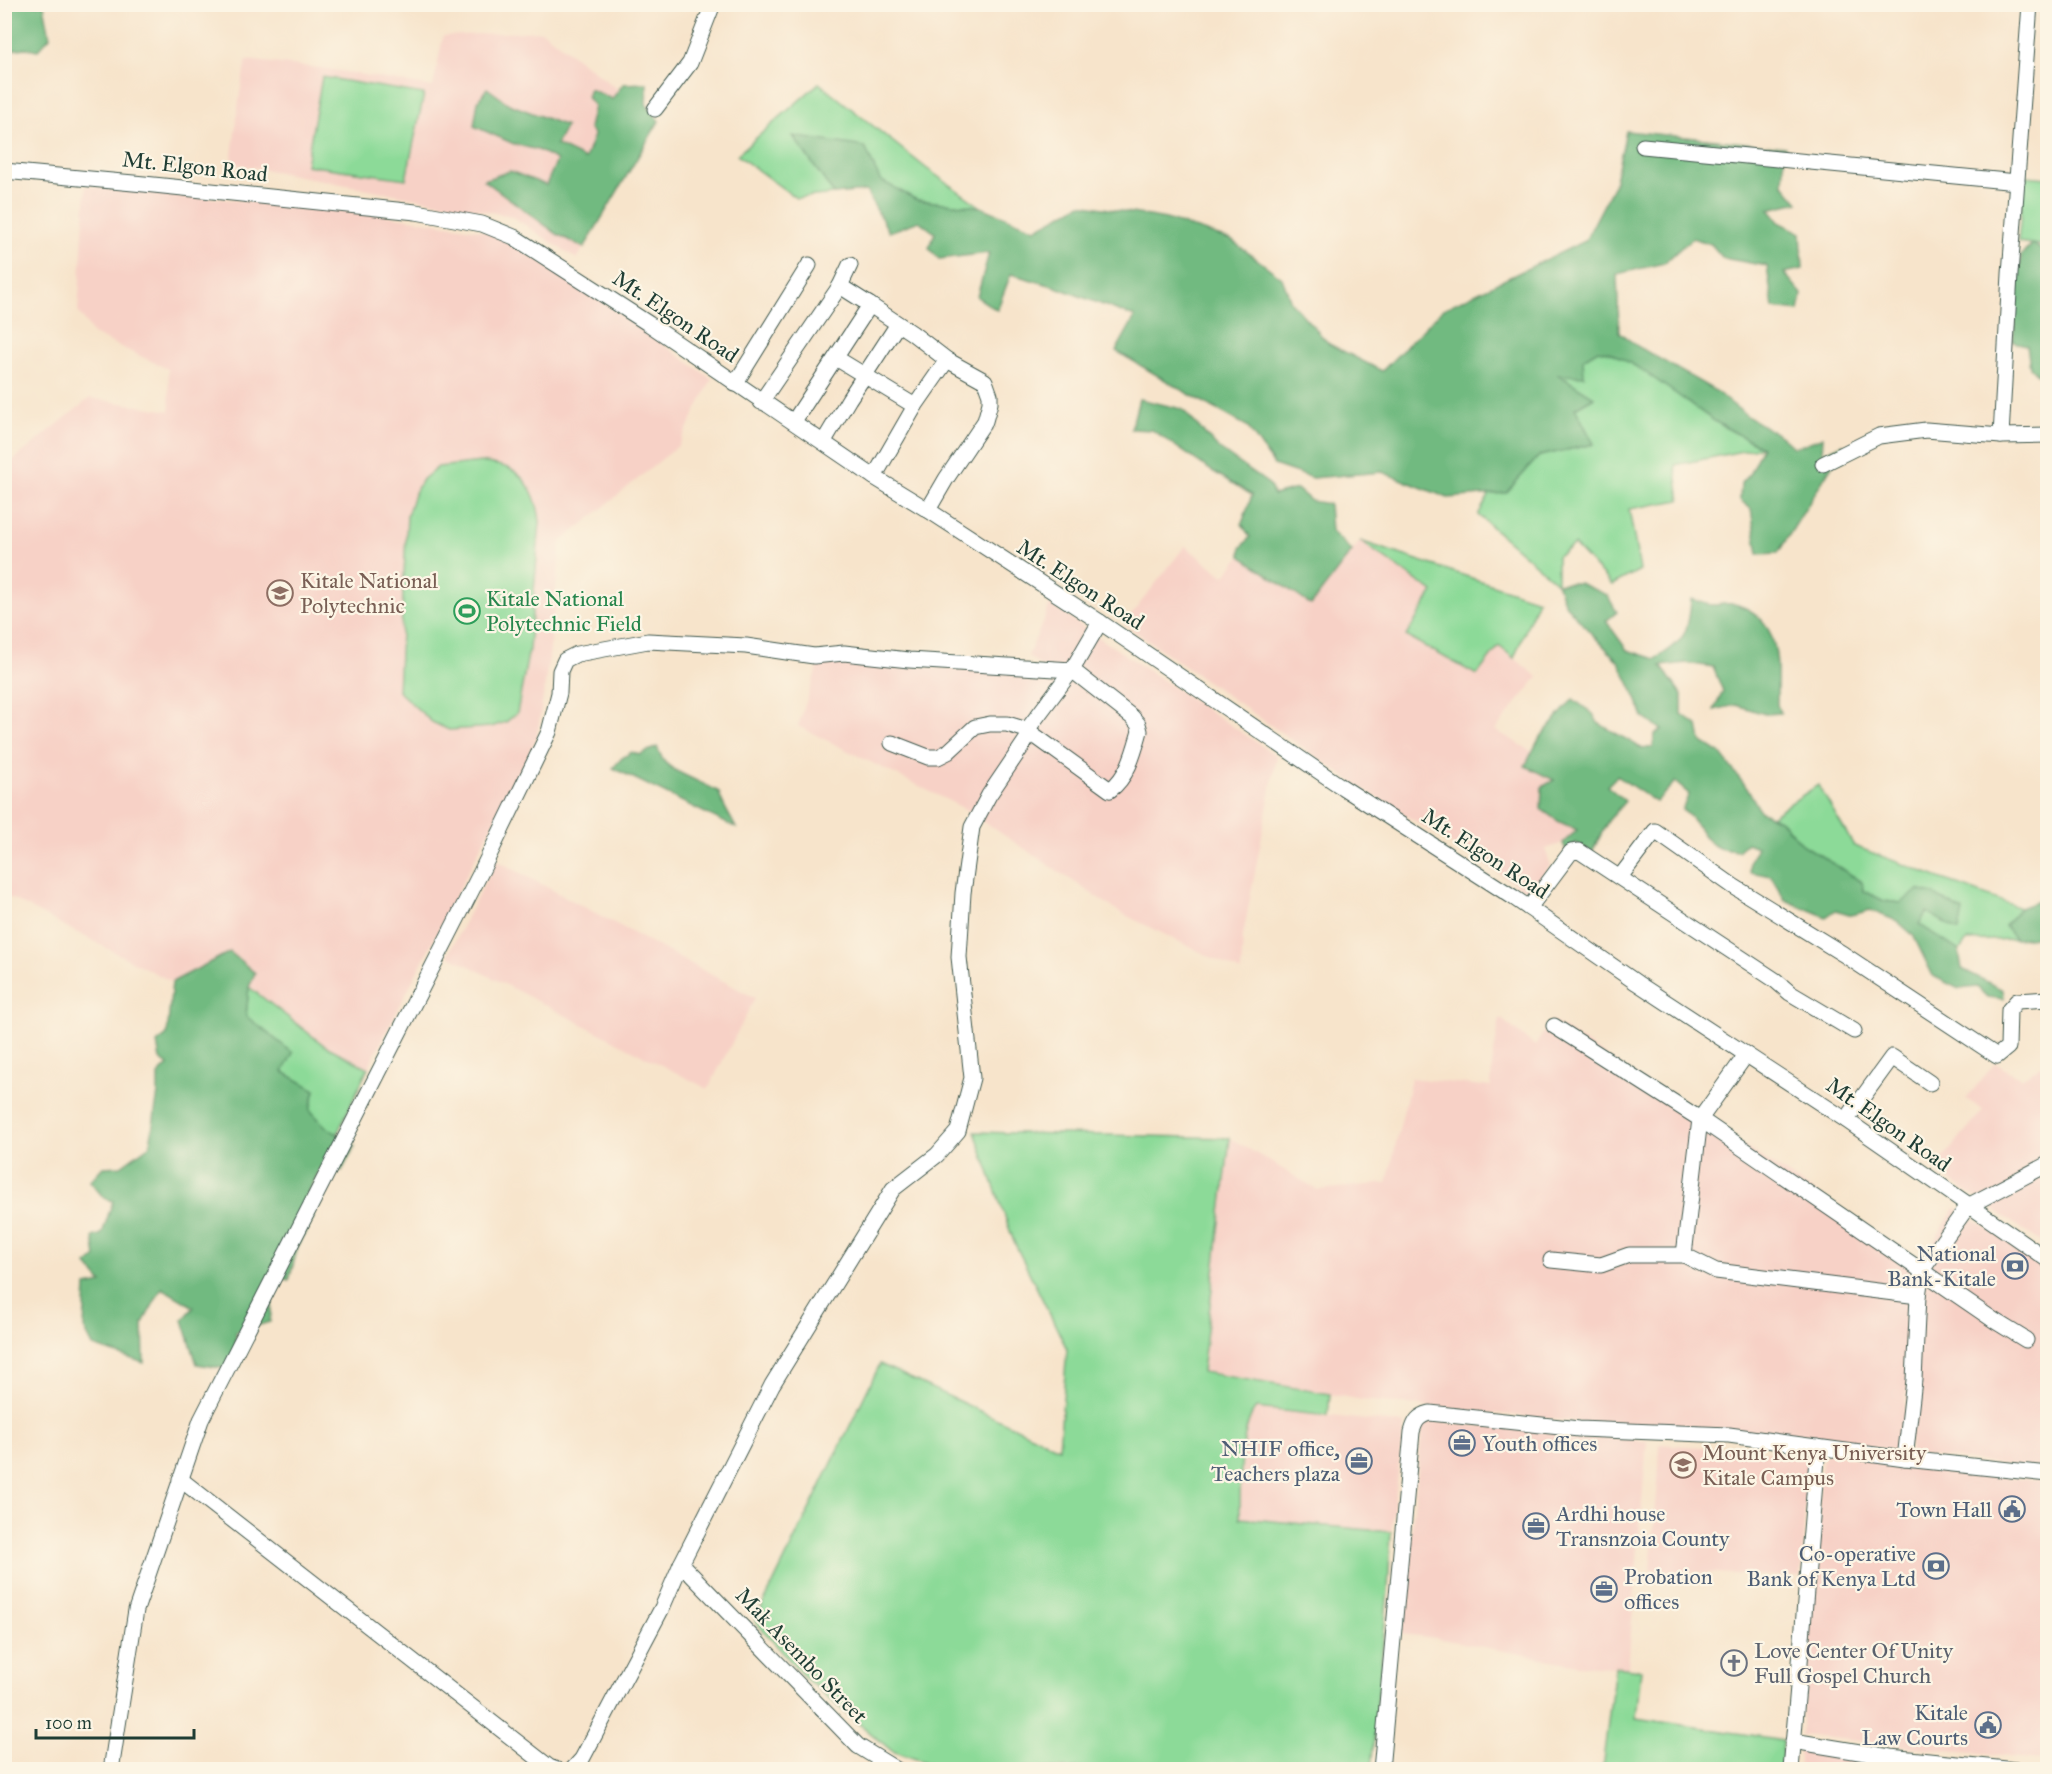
<svg xmlns="http://www.w3.org/2000/svg" width="2052" height="1774" font-family="'IM FELL Great Primer',serif">
<style>
.built{fill:#f7d1c6}
.green{fill:#8cda98;stroke:#568c66;stroke-width:1.5}
.forest{fill:#71ba80;stroke:#487c5a;stroke-width:1.5}
.lines{fill:none;stroke-linecap:round;stroke-linejoin:round}
.minor-casing{stroke:#3f564b;stroke-width:17}
.minor{stroke:#fff;stroke-width:15}
.labels{text-anchor:middle;stroke-width:4.5;stroke-linejoin:round;paint-order:stroke}
.street-label{font-size:22px;fill:#1f3d34;stroke:#fcf5e5}
.education-label{font-size:22px;fill:#785e54;stroke:#fcf5e5;text-anchor:start}
.leisure-label{font-size:22px;fill:#27864d;stroke:#fcf5e5;text-anchor:start}
.service-label{font-size:22px;fill:#4e5e75;stroke:#fcf5e5;text-anchor:end}
.worship-label{font-size:22px;fill:#5b616d;stroke:#fcf5e5;text-anchor:start}
</style>
<rect width="100%" height="100%" fill="#fcf5e5"/>
<filter id="ink" filterUnits="userSpaceOnUse"><feTurbulence type="fractalNoise" baseFrequency=".0167" numOctaves="2"/><feDisplacementMap in="SourceGraphic" scale="12" xChannelSelector="R" yChannelSelector="G"/><feConvolveMatrix kernelMatrix="1 2 1 2 8 2 1 2 1" color-interpolation-filters="sRGB"/></filter>
<filter id="wash" filterUnits="userSpaceOnUse"><feTurbulence type="fractalNoise" baseFrequency=".008" numOctaves="4" result="noise"/><feDisplacementMap in="SourceGraphic" scale="24" xChannelSelector="R" yChannelSelector="G"/><feGaussianBlur stdDeviation="1.35" result="paint"/><feColorMatrix in="noise" values="0 0 0 0 0 0 0 0 0 0 0 0 0 0 0 0 0 1.4 0 .05"/><feComposite in="paint" operator="in"/></filter>
<g filter="url(#wash)">
<rect width="100%" height="100%" fill="#f7e4cb"/>
<g class="built">
<path d="M542,31L659,121L577,259L511,216L231,163L240,93L246,60L328,69L433,87L443,36Z"/>
<path d="M86,186L371,213L491,232L570,279L712,379L679,445L561,542L549,657L537,737L368,1068L324,1045L249,987L255,973L230,952L172,982L5,895V467L90,398L170,411L168,369L93,334L78,311Z"/>
<path d="M1360,541L1434,592L1406,636L1499,646L1538,677L1495,730L1533,752L1525,766L1554,780L1558,821L1577,830L1563,843L1546,849L1550,865L1530,893L1354,783L1124,624L1185,546L1224,576L1241,556L1311,604Z"/>
<path d="M1050,605L1277,756L1243,935L1241,972L1121,913L963,808L798,726L820,660L1051,674L1028,656Z"/>
<path d="M496,860L755,998L708,1089L448,955Z"/>
<path d="M1500,1018L1535,1046L1551,1020L1921,1262L1955,1208L2047,1266V1469L1910,1454L1907,1381L1901,1451L1721,1429L1580,1422L1363,1400L1202,1372L1230,1138L1318,1190L1387,1183L1411,1078L1491,1087L1492,1064Z"/>
<path d="M1995,1063L2021,1078L2047,1063V1246L1934,1169L1983,1110L1966,1099Z"/>
<path d="M1256,1408L1404,1424L1391,1532L1240,1518L1244,1436L1249,1416Z"/>
<path d="M1423,1421L1647,1441L1628,1668L1578,1665L1436,1638L1401,1634Z"/>
<path d="M1660,1444L1808,1455L1801,1577L1650,1570L1658,1483Z"/>
<path d="M1827,1454L2047,1482L2048,1665L2040,1760L1801,1735L1822,1462Z"/>
<path d="M1800,1748L1967,1770H1798Z"/>
</g>
<g class="green">
<path d="M322,77L424,94L406,179L306,165Z"/>
<path d="M819,83L926,168L981,207L917,200L794,137L834,194L796,198L737,155Z"/>
<path d="M2025,176L2047,178V246L2018,242Z"/>
<path d="M1598,350C1641,357 1680,400 1716,422C1731,431 1747,439 1762,447L1675,465L1680,500L1629,509L1640,570L1612,585L1574,545L1557,556V583L1478,515L1490,494L1506,493L1539,456L1594,444L1575,408L1593,398L1558,374Z"/>
<path d="M481,462C490,464 502,465 510,469C530,479 538,502 540,522L529,649L517,713L506,722L491,727L449,730L432,722L398,691L407,516L413,497L421,481L438,467Z"/>
<path d="M1360,541L1538,600L1514,658L1499,646L1477,675L1406,636L1433,592Z"/>
<path d="M1818,785L1854,846L2020,908L2005,925L2015,939L1967,941L1959,951L1919,924L1927,912L1963,910L1884,901L1864,891L1861,881L1802,844L1782,821L1771,816Z"/>
<path d="M249,987L324,1045L368,1068L337,1134L325,1126L310,1110L315,1090L283,1072L246,1016Z"/>
<path d="M975,1132L1230,1138L1202,1372L1330,1394L1328,1416L1256,1408C1239,1427 1240,1491 1240,1518L1391,1532L1388,1590L1371,1769H946L892,1751L805,1678L755,1621L880,1364L1059,1448L1067,1349L1014,1242Z"/>
<path d="M1615,1667L1641,1670L1636,1718L1783,1740L1781,1769H1602Z"/>
</g>
<g class="forest">
<path d="M5,4L44,5L50,37L38,50L25,48L5,51Z"/>
<path d="M647,83L646,104L659,121L584,248L557,234L484,180L510,171L546,185L557,160L538,150L514,144L474,126L478,101L487,88L509,104L566,126L556,145L585,159L594,135L589,128L594,106L587,97L590,89L612,99L623,84Z"/>
<path d="M1626,131L1785,147L1783,184L1798,202L1769,209L1779,222L1801,233L1803,269L1784,273L1802,294L1799,311L1773,308L1767,266L1723,258L1711,244L1692,238L1664,263L1617,274L1619,332L1637,346L1714,390L1750,418L1782,437L1794,448L1823,437L1822,453L1843,444L1845,459L1833,464L1778,553L1758,554L1751,509L1740,500L1741,483L1750,473L1762,447L1716,422L1642,370L1612,353L1598,350L1583,359L1584,376L1559,375L1594,397L1575,408L1594,444L1539,456L1506,493L1448,498L1382,472L1312,478L1274,465L1247,426L1187,393L1116,351L1135,317L1053,286L1011,274L997,310L977,297L989,253L939,259L929,248L935,233L919,221L889,232L866,191L834,194L793,136L865,147L880,180L917,200L981,207L1035,229L1081,204L1166,219L1231,240L1282,278L1291,302L1329,344L1382,371L1443,309L1585,241L1614,185Z"/>
<path d="M2033,244L2044,251L2047,256V374L2038,375L2030,367L2027,345L2013,342L2021,255Z"/>
<path d="M1139,399L1182,409L1218,448L1270,485L1273,495L1297,489L1311,501L1329,504L1331,531L1352,551L1311,605L1241,556V548L1250,537L1242,524L1252,495L1209,469L1152,430L1131,429Z"/>
<path d="M1557,583H1579L1607,595L1617,612L1606,621L1627,650L1655,659C1684,642 1689,633 1691,599C1699,601 1707,605 1714,605C1722,605 1730,602 1738,605C1783,620 1777,666 1777,705L1781,713L1765,714L1736,705L1714,710L1723,691L1713,667L1686,663L1661,666L1682,695V714L1698,726L1701,741L1720,753L1749,791L1760,811L1781,821L1802,844L1862,882L1864,891L1884,901L1901,903L1918,890L1933,894L1963,911L1959,931L1927,912L1919,924L1959,951L1962,969L2003,990L2004,999L1987,997L1977,987L1959,989L1933,976L1913,935L1897,921L1870,910L1852,915L1836,910L1826,917L1785,900L1771,876L1750,872V861L1757,847L1747,843L1738,851C1732,850 1724,850 1719,848C1701,841 1699,820 1682,810L1689,794L1675,782L1656,802L1617,776L1607,786L1625,801L1608,821L1592,852L1576,843L1566,850L1563,843L1577,830L1558,821L1541,809L1542,787L1554,780L1525,766L1539,739L1573,699L1593,714L1598,723L1643,749L1653,747L1655,734L1662,730L1643,717L1634,693L1619,662L1589,631L1565,604Z"/>
<path d="M657,747C659,751 661,756 663,760C671,772 705,783 719,792C722,806 730,815 736,828L613,768L622,758L632,752L639,755Z"/>
<path d="M2047,898V930L2037,937L2015,939L2005,926L2020,908Z"/>
<path d="M230,952L255,973L249,987L246,1016L293,1053L283,1072L315,1090L310,1110L325,1126L355,1146L342,1171L325,1160L302,1205L314,1217L298,1246L289,1280L269,1275L273,1294L270,1322L236,1332L234,1370L197,1364L183,1320L194,1307L162,1288L143,1323L144,1363L93,1346L84,1328L86,1286L102,1283L87,1265L96,1257L93,1237L102,1234L113,1201L104,1198L90,1181L103,1167L121,1166L150,1145L158,1093V1075L168,1065L160,1059L157,1043L167,1035L172,982Z"/>
</g>
</g>
<g filter="url(#ink)">
<g class="lines">
<g class="minor-casing">
<g id="minor">
<path d="M2030,4L2010,274L2001,436L2048,435"/>
<path d="M655,109L690,63L713,4"/>
<path d="M1643,146L2017,182"/>
<path d="M4,171L144,184L416,212L482,224L514,237L649,324L874,477L928,510L1100,622L1339,785L1513,897L1637,983L1846,1120L2048,1260"/>
<path d="M840,286L870,305"/>
<path d="M836,358L915,406"/>
<path d="M735,384L809,265"/>
<path d="M761,402L840,286L850,265"/>
<path d="M794,421L870,305L912,333L947,360L985,381L990,395V403L985,421L946,479L928,510"/>
<path d="M824,441L849,399L898,324"/>
<path d="M1823,464L1879,436L1926,430L2001,436"/>
<path d="M874,477L915,406L947,360"/>
<path d="M892,743L928,757H938L948,752L975,727L990,724H1007L1027,730L1072,670L1100,622"/>
<path d="M1620,877L1655,831L1733,886L1843,954L1997,1056L2008,1047L2009,1010L2017,1001L2048,999"/>
<path d="M1529,908L1571,852L1579,851L1775,980L1790,993L1854,1031"/>
<path d="M1554,1026L1700,1119L1684,1255L1716,1271L1918,1296"/>
<path d="M1746,1055L1700,1119L1995,1321L2026,1340"/>
<path d="M1846,1120L1892,1057L1930,1083"/>
<path d="M1551,1260L1601,1265L1629,1255H1684"/>
<path d="M1905,1459L1914,1380L1918,1296L1922,1270L1968,1206L2048,1164"/>
<path d="M180,1479L549,1767L557,1770"/>
<path d="M681,1564L858,1746L897,1770"/>
<path d="M1793,1741L1890,1757L2016,1770"/>
<path d="M111,1770L136,1610L201,1420L481,872L549,732L559,693L560,671L565,660L577,654L648,641L746,646L814,656L844,653L909,660L1072,670L1132,717L1138,724L1140,731C1134,752 1128,777 1110,790L1027,730"/>
<path d="M572,1770L582,1759L662,1608L681,1564L772,1385L893,1189L937,1155L958,1131L972,1078L959,957L963,893L972,827L989,795L1031,733"/>
<path d="M1381,1770L1412,1432C1415,1421 1418,1416 1430,1413L1579,1429L1729,1435L1905,1459L2048,1474"/>
<path d="M1791,1770L1818,1447"/>
</g>
</g>
<use href="#minor" class="minor"/>
</g>
</g>
<defs>
<g id="university-ring" transform="scale(1.35)"><circle r="9.5" fill="#fcf5e5" stroke="#8d6e63" stroke-width="1.5"/><path d="M0-5L7-2L0 1L-7-2ZM-4 1L0 2.5L4 1V4Q0 6-4 4Z" fill="#8d6e63"/></g>
<g id="stadium-ring" transform="scale(1.35)"><circle r="9.5" fill="#fcf5e5" stroke="#2e9e5b" stroke-width="1.5"/><path d="M0-5a6.5 5 0 1 0 0 10a6.5 5 0 1 0 0-10ZM-3.5-1.8h7v3.6h-7Z" fill="#2e9e5b"/></g>
<g id="bank-ring" transform="scale(1.35)"><circle r="9.5" fill="#fcf5e5" stroke="#5c6f8a" stroke-width="1.5"/><path d="M-6-4H6V4H-6ZM0-2.3a2.3 2.3 0 1 0 0 4.6a2.3 2.3 0 1 0 0-4.6Z" fill="#5c6f8a"/></g>
<g id="office-ring" transform="scale(1.35)"><circle r="9.5" fill="#fcf5e5" stroke="#5c6f8a" stroke-width="1.5"/><path d="M-6-3h4V-5.5h4V-3h4V5H-6ZM-1-4.5V-3h2v-1.5ZM-6 0V1H6V0Z" fill="#5c6f8a"/></g>
<g id="civic-ring" transform="scale(1.35)"><circle r="9.5" fill="#fcf5e5" stroke="#5c6f8a" stroke-width="1.5"/><path d="M-.6-6.5H3V-4.5H.6V-3L4-1V1h2V6H-6V1h2V-1L-.6-3ZM-1.2 2.5V6h2.4V2.5Z" fill="#5c6f8a"/></g>
<g id="church-ring" transform="scale(1.35)"><circle r="9.5" fill="#fcf5e5" stroke="#6b7280" stroke-width="1.5"/><path d="M-1.2-6h2.4v3.5h3.3v2.4h-3.3V6h-2.4V-.1h-3.3v-2.4h3.3Z" fill="#6b7280"/></g>
</defs>
<g fill-rule="evenodd">
<use href="#university-ring" x="280" y="593"/>
<use href="#stadium-ring" x="467" y="611"/>
<use href="#bank-ring" x="2015" y="1266"/>
<use href="#office-ring" x="1462" y="1443"/>
<use href="#office-ring" x="1359" y="1461"/>
<use href="#university-ring" x="1683" y="1465"/>
<use href="#civic-ring" x="2012" y="1509"/>
<use href="#office-ring" x="1536" y="1526"/>
<use href="#bank-ring" x="1936" y="1566"/>
<use href="#office-ring" x="1604" y="1589"/>
<use href="#church-ring" x="1734" y="1663"/>
<use href="#civic-ring" x="1988" y="1725"/>
</g>
<g class="labels">
<g class="street-label">
<text transform="translate(195 166) rotate(6)" y="8">Mt. Elgon Road</text>
<text transform="translate(676 316) rotate(34)" y="8">Mt. Elgon Road</text>
<text transform="translate(1081 584) rotate(33)" y="8">Mt. Elgon Road</text>
<text transform="translate(1486 853) rotate(33)" y="8">Mt. Elgon Road</text>
<text transform="translate(1889 1124) rotate(35)" y="8">Mt. Elgon Road</text>
<text transform="translate(802 1655) rotate(46)" y="8">Mak Asembo Street</text>
</g>
<g class="education-label">
<text x="300" y="588">Kitale National<tspan x="300" dy="25">Polytechnic</tspan></text>
<text x="1702" y="1460">Mount Kenya University<tspan x="1702" dy="25">Kitale Campus</tspan></text>
</g>
<g class="leisure-label">
<text x="486" y="606">Kitale National<tspan x="486" dy="25">Polytechnic Field</tspan></text>
</g>
<g class="service-label">
<text x="1996" y="1261">National<tspan x="1996" dy="25">Bank-Kitale</tspan></text>
<text x="1482" y="1451" text-anchor="start">Youth offices</text>
<text x="1340" y="1456">NHIF office,<tspan x="1340" dy="25">Teachers plaza</tspan></text>
<text x="1992" y="1517">Town Hall</text>
<text x="1556" y="1521" text-anchor="start">Ardhi house<tspan x="1556" dy="25">Transnzoia County</tspan></text>
<text x="1916" y="1561">Co-operative<tspan x="1916" dy="25">Bank of Kenya Ltd</tspan></text>
<text x="1624" y="1584" text-anchor="start">Probation<tspan x="1624" dy="25">offices</tspan></text>
<text x="1968" y="1720">Kitale<tspan x="1968" dy="25">Law Courts</tspan></text>
</g>
<g class="worship-label">
<text x="1754" y="1658">Love Center Of Unity<tspan x="1754" dy="25">Full Gospel Church</tspan></text>
</g>
</g>
<rect width="2052" height="1774" fill="none" stroke="#fcf5e5" stroke-width="24"/>
<path d="M36 1729v9h158v-9" fill="none" stroke="#1f3d34" stroke-width="3"/>
<text x="45" y="1729" font-size="18" fill="#1f3d34" stroke="#fcf5e5" stroke-width="4.5" paint-order="stroke">100 m</text>
</svg>
